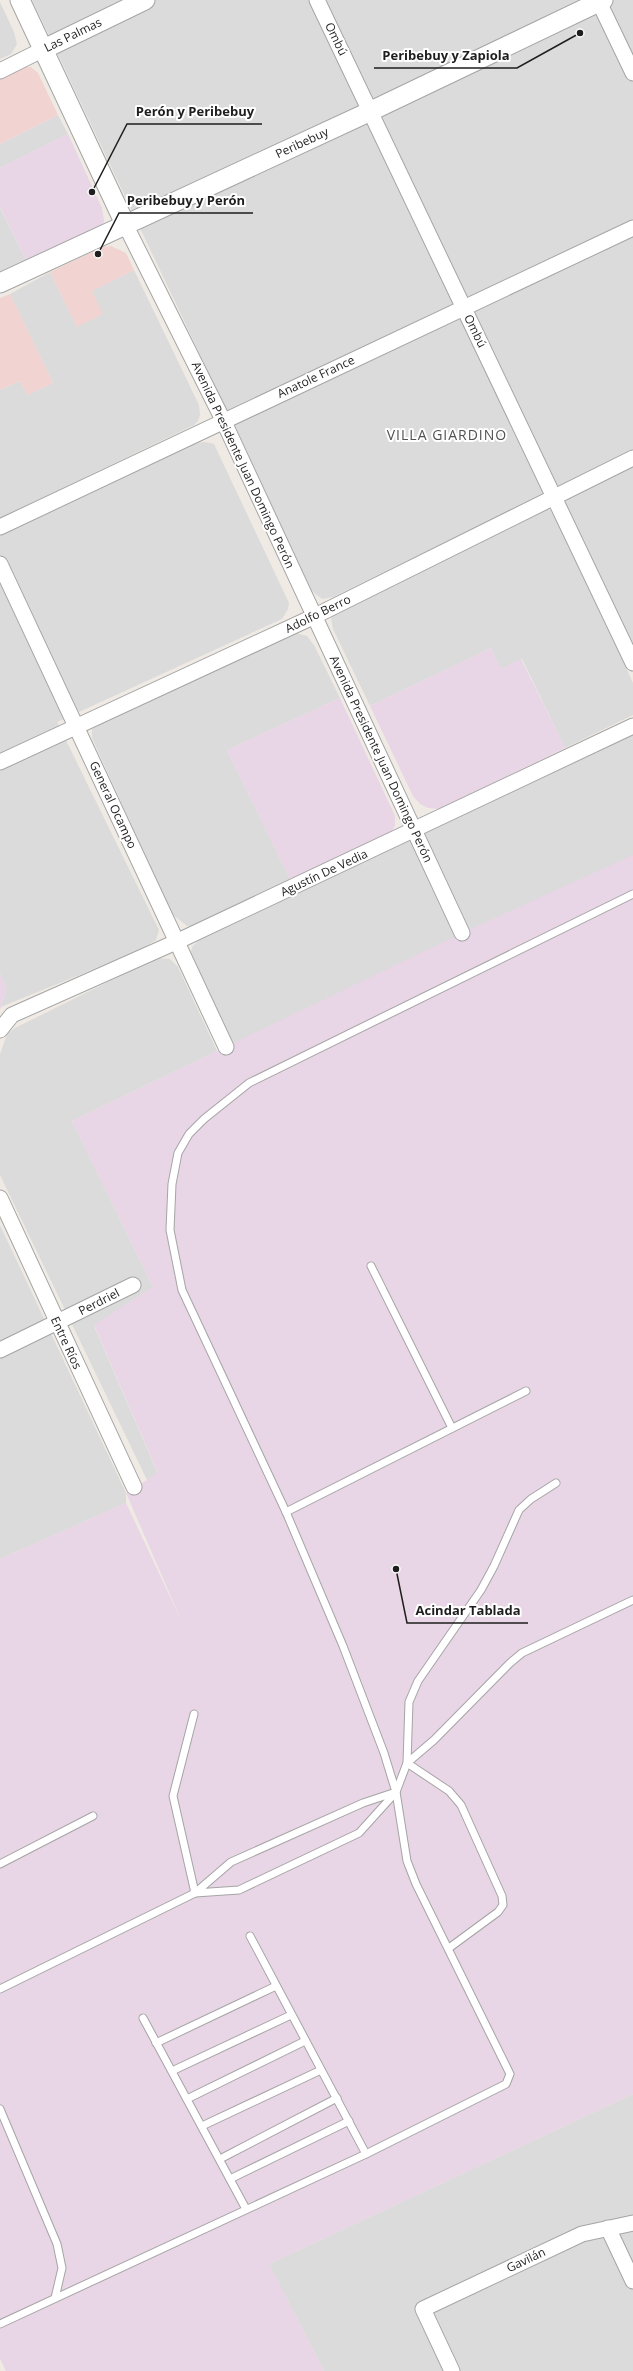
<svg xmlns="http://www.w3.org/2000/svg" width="633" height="2371" font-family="'Open Sans',sans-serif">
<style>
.residential{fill:#dcdbdb}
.commercial{fill:#f1d3d2}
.industrial{fill:#e8d5e5}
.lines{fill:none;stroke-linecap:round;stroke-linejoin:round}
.service-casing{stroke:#a5a5a5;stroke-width:9}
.minor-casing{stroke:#a5a5a5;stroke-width:17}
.tertiary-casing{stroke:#a5a5a5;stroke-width:21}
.service{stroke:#fff;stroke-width:7}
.minor{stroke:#fff;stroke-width:15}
.tertiary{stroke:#fff;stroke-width:19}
.labels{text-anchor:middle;stroke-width:4;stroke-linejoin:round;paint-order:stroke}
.street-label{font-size:12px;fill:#1e1e1e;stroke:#fff}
.quarter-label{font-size:14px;letter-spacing:1px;fill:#515151;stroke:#fff}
.leader{fill:none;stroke:#1e1e1e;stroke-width:1.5}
.callout-dot{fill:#1e1e1e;stroke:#fff;stroke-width:1.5}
.callout-label{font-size:13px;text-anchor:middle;font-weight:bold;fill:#1e1e1e;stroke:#fff;stroke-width:4;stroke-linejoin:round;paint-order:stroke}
</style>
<rect width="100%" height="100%" fill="#efebe4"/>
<g class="residential">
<path d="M32,0H633V451L333,597L322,599L312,591Z"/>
<path d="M0,2L14,32L17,44L11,54L0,59Z"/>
<path d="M58,115L68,134L0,168V144Z"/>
<path d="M0,208L29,266L0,280Z"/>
<path d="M134,270L199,405L200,415L198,421L194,425L0,518V390L20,381L27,395L53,383L10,294L50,272L77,327L91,291Z"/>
<path d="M205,442L214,444L289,603L288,609L282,619L57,722L159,930L156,940L138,951L1,1007L7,989L0,974V536L195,443Z"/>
<path d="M633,465V651L565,510V503L570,494Z"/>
<path d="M548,508L556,516L633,683V715L565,748L522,659L501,669L491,648L370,706L333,629L331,618L335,613Z"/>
<path d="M296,633L307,636L314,645L340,698L227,750L290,879L194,926H187L172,914L92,738V729L97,724L288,634Z"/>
<path d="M633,734V856L226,1047L190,957L192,947L198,941Z"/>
<path d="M156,958L170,959L178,967L217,1051L72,1121L153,1287L94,1326L158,1474L147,1480L0,1175V1054L7,1034L15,1028Z"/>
<path d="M0,1225L126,1493V1503L0,1559Z"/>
<path d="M633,2094V2371H324L269,2264Z"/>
</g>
<g class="commercial">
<path d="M22,67H31L38,73L58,115L0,144V78Z"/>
<path d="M111,246L126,253L134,270L92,291L103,314L77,327L50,272L103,247Z"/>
<path d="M10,294L53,383L27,395L20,381L0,390V298Z"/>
</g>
<g class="industrial">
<path d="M68,134L102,208L104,221L102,226L29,266L0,207V168Z"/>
<path d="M491,648L501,669L521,659L565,748L439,809L428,808L420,804L413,796L370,706Z"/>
<path d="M340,698L395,816V825L391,833L290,879L227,750Z"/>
<path d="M633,855V2094L269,2264L324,2371H6L0,2359V1559L126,1503L182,1622L126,1493L158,1473L94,1325L153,1287L72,1121L462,933Z"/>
<path d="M0,974L7,989L0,1010Z"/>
</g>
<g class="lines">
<g class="service-casing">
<g id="service">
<path d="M371,1266L452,1428"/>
<path d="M286,1512L526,1391"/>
<path d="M396,1792L363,1803L231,1862L195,1893L239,1890L359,1833L396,1792L407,1763L434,1740L510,1663L522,1653L633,1600"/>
<path d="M0,1864L93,1816"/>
<path d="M250,1936L366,2154"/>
<path d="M449,1948L498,1912L503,1905L502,1896L461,1805L449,1791L407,1763L409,1702L418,1681L481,1590L494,1566L519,1510L531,1499L556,1483"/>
<path d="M0,1989L195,1893L173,1796L194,1714"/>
<path d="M143,2018L246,2209"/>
<path d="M156,2043L276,1986"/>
<path d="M172,2071L291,2015"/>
<path d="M187,2099L305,2041"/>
<path d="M0,2109L57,2244L62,2268L55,2298"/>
<path d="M202,2126L321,2070"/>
<path d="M220,2159L337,2098"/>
<path d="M230,2179L349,2121"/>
<path d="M0,2324L366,2154L506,2084L510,2074L416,1884L407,1861L396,1792L384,1753L343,1646L286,1512L182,1290L170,1230L172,1184L178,1153L189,1134L204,1119L249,1083L633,894"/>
</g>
</g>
<g class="minor-casing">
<g id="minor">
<path d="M317,0L633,663"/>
<path d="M598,0L633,73"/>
<path d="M0,71L44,49"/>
<path d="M126,226L223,420L462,933"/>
<path d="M0,527L633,228"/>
<path d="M0,564L226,1047"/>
<path d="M0,762L315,616L633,458"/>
<path d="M0,1030L12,1015L176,942L633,726"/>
<path d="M0,1198L134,1487"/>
<path d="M0,1350L133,1285"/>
<path d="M608,2228L633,2281"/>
<path d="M452,2371L423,2309L582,2234L633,2223"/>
</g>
</g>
<g class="tertiary-casing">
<g id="tertiary">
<path d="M20,0L126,226"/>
<path d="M44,49L145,0"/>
<path d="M0,283L371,111L603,0"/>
</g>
</g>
<use href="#service" class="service"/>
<use href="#minor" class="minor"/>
<use href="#tertiary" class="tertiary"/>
</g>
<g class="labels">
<g class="street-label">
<text transform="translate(73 35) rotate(-26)" y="4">Las Palmas</text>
<text transform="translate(336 39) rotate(64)" y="4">Ombú</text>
<text transform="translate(302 143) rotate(-25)" y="4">Peribebuy</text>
<text transform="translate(475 331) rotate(64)" y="4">Ombú</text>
<text transform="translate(316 377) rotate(-25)" y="4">Anatole France</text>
<text transform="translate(243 465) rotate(65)" y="4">Avenida Presidente Juan Domingo Perón</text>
<text transform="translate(318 614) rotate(-26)" y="4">Adolfo Berro</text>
<text transform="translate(381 759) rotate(65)" y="4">Avenida Presidente Juan Domingo Perón</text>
<text transform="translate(113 805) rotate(65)" y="4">General Ocampo</text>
<text transform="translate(324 873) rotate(-25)" y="4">Agustín De Vedia</text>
<text transform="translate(99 1302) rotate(-27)" y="4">Perdriel</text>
<text transform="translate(66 1343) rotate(65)" y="4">Entre Ríos</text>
<text transform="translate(526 2260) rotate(-25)" y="4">Gavilán</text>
</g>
<g class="quarter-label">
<text x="447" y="440">VILLA GIARDINO</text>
</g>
</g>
<path class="leader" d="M580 33L517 68H374M92 192L127 124H262M98 254L119 213H253M396 1569L407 1623H528"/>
<g class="callout-dot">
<circle cx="580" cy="33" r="4"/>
<circle cx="92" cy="192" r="4"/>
<circle cx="98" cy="254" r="4"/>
<circle cx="396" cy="1569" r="4"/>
</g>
<g class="callout-label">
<text x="446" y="60">Peribebuy y Zapiola</text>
<text x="195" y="116">Perón y Peribebuy</text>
<text x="186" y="205">Peribebuy y Perón</text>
<text x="468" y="1615">Acindar Tablada</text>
</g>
</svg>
